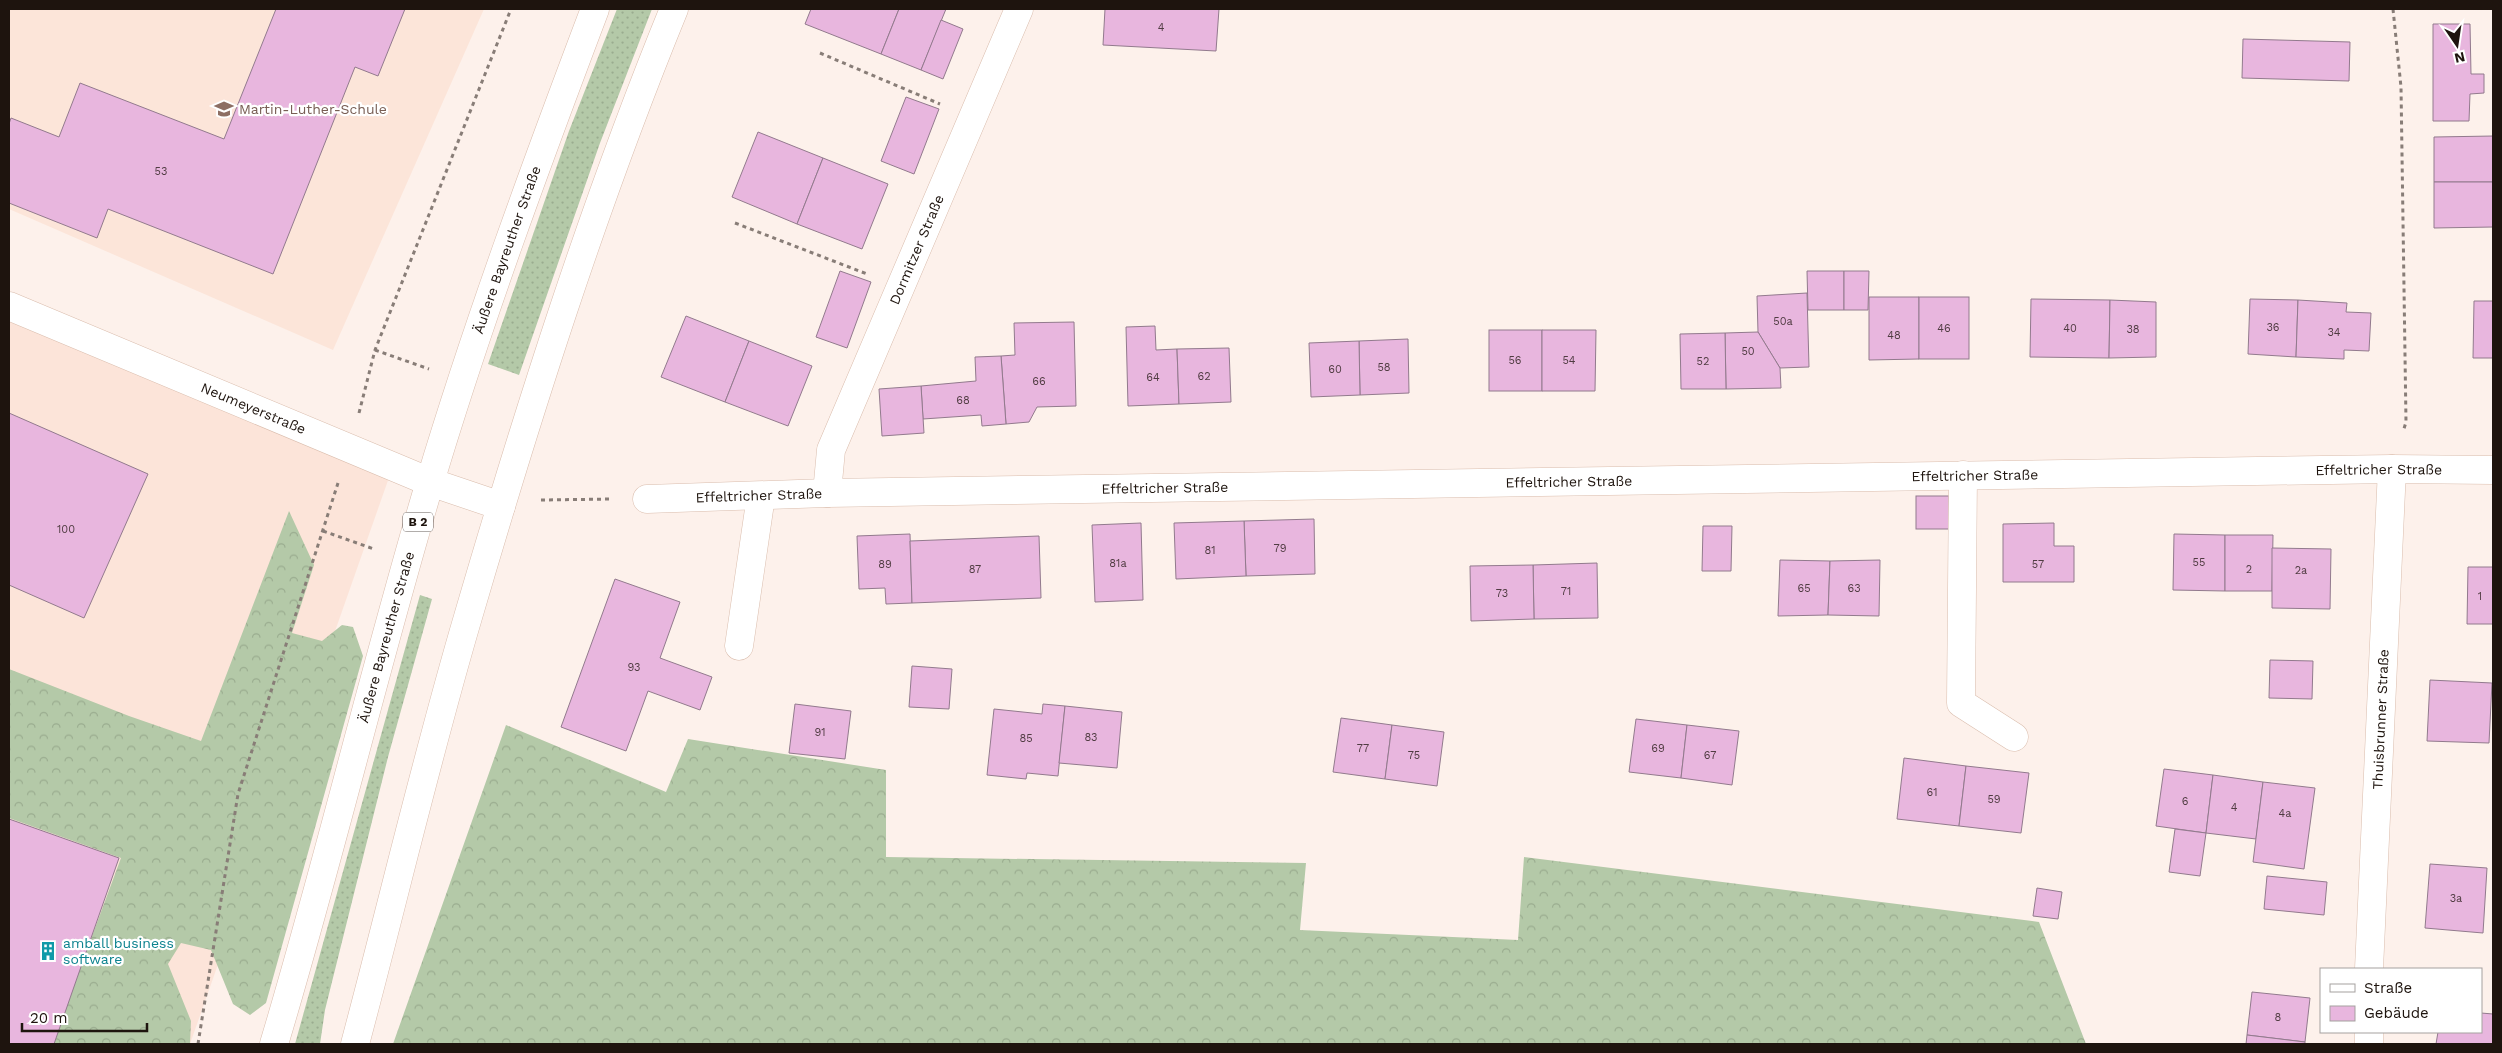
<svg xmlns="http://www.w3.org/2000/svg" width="2502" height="1053" font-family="'Work Sans',sans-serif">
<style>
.commercial{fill:#fce4d9}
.built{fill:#fce5d9}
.grass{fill:url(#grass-dots)}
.forest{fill:url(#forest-crowns)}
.building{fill:#e8b6de;stroke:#927a8d}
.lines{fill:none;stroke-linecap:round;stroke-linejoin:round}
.minor-casing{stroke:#dabdad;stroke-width:29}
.major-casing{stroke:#dabdad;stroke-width:29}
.path{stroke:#887d77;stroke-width:3;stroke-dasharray:4 4;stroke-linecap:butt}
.minor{stroke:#fff;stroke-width:28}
.major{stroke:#fff;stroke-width:28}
.labels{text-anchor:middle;stroke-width:4.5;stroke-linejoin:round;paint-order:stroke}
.number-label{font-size:11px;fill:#503c42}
.shield{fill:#fff;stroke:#625a56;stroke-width:1}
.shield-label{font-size:12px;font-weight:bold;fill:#1e140e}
.education-label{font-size:14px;fill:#785e54;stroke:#fff;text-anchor:start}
.street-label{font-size:14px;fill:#1e140e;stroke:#fff}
.culture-label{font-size:14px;fill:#0d838f;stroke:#fff;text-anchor:start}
</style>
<defs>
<pattern id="grass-dots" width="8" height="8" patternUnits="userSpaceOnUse" patternTransform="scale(1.25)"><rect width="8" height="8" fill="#b4c9a8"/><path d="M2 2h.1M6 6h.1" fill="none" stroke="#9aac8f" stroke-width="1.8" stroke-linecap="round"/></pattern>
<pattern id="forest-crowns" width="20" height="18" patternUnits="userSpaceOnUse" patternTransform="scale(1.25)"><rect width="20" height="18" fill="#b4c9a8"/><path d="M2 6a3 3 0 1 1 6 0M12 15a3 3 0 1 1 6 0" fill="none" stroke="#9aac8f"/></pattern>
</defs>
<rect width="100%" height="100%" fill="#fdf1eb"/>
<path class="commercial" d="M9,317L392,469L190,1044H9Z"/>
<path class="built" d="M9,9H484L333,350L9,209Z"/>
<g class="grass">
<path d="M617,9H652L600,143L519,375L488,364L569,131Z"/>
<path d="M420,595L432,599L388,757L325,1010L320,1044H295Z"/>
</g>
<g class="forest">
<path d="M289,511L314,565L292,633L322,641L342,625L353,627L363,656L266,1003L250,1015L233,1004L211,950L181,943L168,964L191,1021L190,1044H52L121,858L9,818V669L129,716L201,741Z"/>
<path d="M506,725L666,792L688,739L886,770V857L1306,863L1300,930L1518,940L1524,857L2039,922L2086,1044H393Z"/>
</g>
<g class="building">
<path d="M276,9H405L378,76L355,67L273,274L108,209L97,238L9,203V124L11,118L59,137L80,83L224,139Z"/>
<path d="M811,9H899L881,54L805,24Z"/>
<path d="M899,9H946L921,70L881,54Z"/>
<path d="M1105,9H1219L1216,51L1103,45Z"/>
<path d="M941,20L963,29L943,79L921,70Z"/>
<path d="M2433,24H2470L2471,74H2484V93L2470,94L2469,121H2433Z"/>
<path d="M2243,39L2350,42L2349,81L2242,78Z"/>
<path d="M906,97L939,109L914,174L881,161Z"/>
<path d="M758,132L823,158L797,224L732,197Z"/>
<path d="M2493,136V182H2434V137Z"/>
<path d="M823,158L888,184L862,249L797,224Z"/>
<path d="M2434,182H2493V227L2434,228Z"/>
<path d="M840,271L871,282L847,348L816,337Z"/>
<path d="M1807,271H1844V310H1808Z"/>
<path d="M1844,271H1869L1868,310H1844Z"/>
<path d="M1807,293L1809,367L1780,368L1758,332L1757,296Z"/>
<path d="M1869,297H1919V359L1869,360Z"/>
<rect x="1919" y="297" width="50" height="62"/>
<path d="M2031,299L2110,300L2109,358L2030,357Z"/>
<path d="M2250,299L2298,300L2296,357L2248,354Z"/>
<path d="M2110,300L2156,302V357L2109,358Z"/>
<path d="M2298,300L2347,303L2346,312L2371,313L2369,351L2344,350V359L2296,357Z"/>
<path d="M2474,301H2493V358H2473Z"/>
<path d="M686,316L749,341L725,402L661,377Z"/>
<path d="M1074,322L1076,406L1037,407L1029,422L1006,424L1001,356L1015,355L1014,323Z"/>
<path d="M1155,326L1156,350L1177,349L1179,404L1128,406L1126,327Z"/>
<rect x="1489" y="330" width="53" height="61"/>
<path d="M1542,330H1596L1595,391H1542Z"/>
<path d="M1758,332L1780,368L1781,388L1726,389L1725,333Z"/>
<path d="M1725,333L1726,389H1681L1680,334Z"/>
<path d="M1408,339L1409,393L1360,395L1359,341Z"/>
<path d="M749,341L812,366L788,426L725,402Z"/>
<path d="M1359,341L1360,395L1311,397L1309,343Z"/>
<path d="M1229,348L1231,402L1179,404L1177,349Z"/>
<path d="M1001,356L1006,424L982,426L981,415L923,419L921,386L976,381L975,357Z"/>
<path d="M921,386L924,433L882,436L879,389Z"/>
<path d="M9,413L148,474L84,618L9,585Z"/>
<rect x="1916" y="496" width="33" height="33"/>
<path d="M1314,519L1315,574L1246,576L1244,521Z"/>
<path d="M1244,521L1246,576L1176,579L1174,523Z"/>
<path d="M1141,523L1143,600L1095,602L1092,525Z"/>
<path d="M2054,523V546H2074V582H2003V524Z"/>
<path d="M1703,526H1732L1731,571H1702Z"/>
<path d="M910,534L912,603L886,604L885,588L859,589L857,536Z"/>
<path d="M2174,534L2225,535V591L2173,590Z"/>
<path d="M2225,535H2273L2272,591H2225Z"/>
<path d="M1039,536L1041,598L912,603L910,541Z"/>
<path d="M2272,548L2331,549L2330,609L2272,608Z"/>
<path d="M1780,560L1830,561L1828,615L1778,616Z"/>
<path d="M1880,560L1879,616L1828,615L1830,561Z"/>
<path d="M1597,563L1598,618L1534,619L1533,565Z"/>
<path d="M1533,565L1534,619L1471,621L1470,566Z"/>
<path d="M2468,567H2493V624H2467Z"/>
<path d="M615,579L680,602L660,658L712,677L700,710L648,691L626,751L561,727Z"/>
<path d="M2270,660L2313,661L2312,699L2269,698Z"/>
<path d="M912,666L952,669L949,709L909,707Z"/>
<path d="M2430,680L2492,683L2489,743L2427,741Z"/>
<path d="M795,704L851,711L845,759L789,753Z"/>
<path d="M1043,704L1065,706L1058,776L1027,773L1026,779L987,775L994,709L1042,714Z"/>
<path d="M1065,706L1122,712L1117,768L1059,763Z"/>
<path d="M1341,718L1392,725L1385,779L1333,772Z"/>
<path d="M1636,719L1687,725L1681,778L1629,772Z"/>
<path d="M1392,725L1444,732L1437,786L1385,779Z"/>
<path d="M1687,725L1739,731L1732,785L1681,778Z"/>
<path d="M1904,758L1966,766L1959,826L1897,819Z"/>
<path d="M1966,766L2029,773L2021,833L1959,826Z"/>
<path d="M2164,769L2213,775L2206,833L2156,826Z"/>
<path d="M2213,775L2263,782L2256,839L2206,833Z"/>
<path d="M2263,782L2315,788L2304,869L2253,862Z"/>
<path d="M9,819L119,858L54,1044H9Z"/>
<path d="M2175,829L2206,833L2200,876L2169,872Z"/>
<path d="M2430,864L2487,868L2483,933L2425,928Z"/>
<path d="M2267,876L2327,882L2324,915L2264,909Z"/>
<path d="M2037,888L2062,892L2058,919L2033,916Z"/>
<path d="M2252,992L2310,998L2305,1042L2247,1035Z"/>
<path d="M2481,1013L2493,1014V1044H2436L2438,1032H2481Z"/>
<path d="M2247,1035L2305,1042V1044H2246Z"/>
</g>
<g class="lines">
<g class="minor-casing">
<g id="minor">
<path id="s1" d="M9,306L430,482L501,506"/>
<path d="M1963,475L1961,703L2014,737"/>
<path id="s2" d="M827,493L831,450L1019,9"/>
<path id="s3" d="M647,499L827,493L2392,469L2493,470"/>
<path d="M739,646L761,496"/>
<path id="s4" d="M2369,969L2392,469"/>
<path d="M2369,1032V1044"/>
</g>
</g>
<g class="major-casing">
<g id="major">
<path id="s5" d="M274,1044C330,858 374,669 430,482C478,322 536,165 595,9"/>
<path d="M355,1044C393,902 426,759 468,617C528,412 593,207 674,9"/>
</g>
</g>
<g class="path">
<path d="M2393,9L2401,87L2406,422L2403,432"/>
<path d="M820,53L940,104"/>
<path d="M735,223L867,274"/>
<path d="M375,350L429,369"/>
<path d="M359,413L375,350L511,9"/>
<path d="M541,500L612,499"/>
<path d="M323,531L374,549"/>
<path d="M198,1044L238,794L338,483"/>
</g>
<use href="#minor" class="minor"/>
<use href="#major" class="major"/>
</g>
<defs>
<g id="school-bare" transform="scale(1.5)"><path d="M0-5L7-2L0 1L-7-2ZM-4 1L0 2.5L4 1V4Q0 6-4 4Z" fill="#8d6e63" stroke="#fff" stroke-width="2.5" paint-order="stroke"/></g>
<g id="building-bare" transform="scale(1.5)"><path d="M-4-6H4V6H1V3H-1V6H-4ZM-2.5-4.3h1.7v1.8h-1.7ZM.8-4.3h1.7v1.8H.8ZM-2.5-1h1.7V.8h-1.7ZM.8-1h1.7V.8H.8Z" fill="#0f9aa8" stroke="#fff" stroke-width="2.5" paint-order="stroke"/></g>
</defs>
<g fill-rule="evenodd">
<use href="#school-bare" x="224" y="109"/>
<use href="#building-bare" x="48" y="951"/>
</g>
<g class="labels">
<g class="number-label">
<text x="1161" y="31">4</text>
<text x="161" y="175">53</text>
<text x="1783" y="325">50a</text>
<text x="2273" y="331">36</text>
<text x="1944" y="332">46</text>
<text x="2070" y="332">40</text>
<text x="2133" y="333">38</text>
<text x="2334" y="336">34</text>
<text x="1894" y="339">48</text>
<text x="1748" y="355">50</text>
<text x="1515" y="364">56</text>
<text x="1569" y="364">54</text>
<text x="1703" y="365">52</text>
<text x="1384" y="371">58</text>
<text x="1335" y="373">60</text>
<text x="1204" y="380">62</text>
<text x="1153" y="381">64</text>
<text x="1039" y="385">66</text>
<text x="963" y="404">68</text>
<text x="66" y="533">100</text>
<text x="1280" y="552">79</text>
<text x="1210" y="554">81</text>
<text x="2199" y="566">55</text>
<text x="1118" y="567">81a</text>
<text x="885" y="568">89</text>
<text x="2038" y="568">57</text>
<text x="975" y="573">87</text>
<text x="2249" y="573">2</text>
<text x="2301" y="574">2a</text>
<text x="1804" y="592">65</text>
<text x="1854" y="592">63</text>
<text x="1566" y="595">71</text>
<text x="1502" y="597">73</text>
<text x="2480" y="600">1</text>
<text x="634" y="671">93</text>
<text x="820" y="736">91</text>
<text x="1091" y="741">83</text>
<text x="1026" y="742">85</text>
<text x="1363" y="752">77</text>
<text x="1658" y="752">69</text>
<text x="1414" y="759">75</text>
<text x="1710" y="759">67</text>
<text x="1932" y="796">61</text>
<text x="1994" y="803">59</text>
<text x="2185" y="805">6</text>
<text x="2234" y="811">4</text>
<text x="2285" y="817">4a</text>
<text x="2456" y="902">3a</text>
<text x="2278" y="1021">8</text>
</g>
<rect class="shield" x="403" y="512.5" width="30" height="19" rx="4"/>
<g class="shield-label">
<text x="418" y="526">B 2</text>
</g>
<g class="education-label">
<text x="239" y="114">Martin-Luther-Schule</text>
</g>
<g class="street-label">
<text dy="5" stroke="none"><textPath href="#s2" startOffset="261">Dormitzer Straße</textPath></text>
<text dy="5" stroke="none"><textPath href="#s5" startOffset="828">Äußere Bayreuther Straße</textPath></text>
<text dy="5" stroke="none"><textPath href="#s1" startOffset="265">Neumeyerstraße</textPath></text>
<text dy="5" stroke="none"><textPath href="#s3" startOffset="1732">Effeltricher Straße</textPath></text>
<text dy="5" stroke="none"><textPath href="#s3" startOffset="1328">Effeltricher Straße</textPath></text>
<text dy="5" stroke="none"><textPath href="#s3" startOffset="922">Effeltricher Straße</textPath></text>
<text dy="5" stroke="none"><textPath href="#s3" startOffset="518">Effeltricher Straße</textPath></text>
<text dy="5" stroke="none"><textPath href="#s3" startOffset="112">Effeltricher Straße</textPath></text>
<text dy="5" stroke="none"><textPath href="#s5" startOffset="422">Äußere Bayreuther Straße</textPath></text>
<text dy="5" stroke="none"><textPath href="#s4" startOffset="250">Thuisbrunner Straße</textPath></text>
</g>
<g class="culture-label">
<text x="63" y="948">amball business<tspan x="63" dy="16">software</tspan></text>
</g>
</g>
<rect width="2502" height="1053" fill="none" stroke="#1e140e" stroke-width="20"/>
<rect x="2320" y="968" width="162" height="65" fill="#ffffff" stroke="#a5a19f"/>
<rect x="2330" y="984" width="25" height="8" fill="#ffffff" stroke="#a5a19f"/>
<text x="2364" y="993" font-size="15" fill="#1e140e">Straße</text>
<rect x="2330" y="1006" width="25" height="15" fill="#e8b6de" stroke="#a5a19f"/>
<text x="2364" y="1018" font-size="15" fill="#1e140e">Gebäude</text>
<g transform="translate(2457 45) rotate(167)" stroke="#ffffff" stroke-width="4" paint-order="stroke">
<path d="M0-4L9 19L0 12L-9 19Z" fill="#1e140e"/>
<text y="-8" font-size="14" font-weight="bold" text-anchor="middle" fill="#1e140e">N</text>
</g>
<path d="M22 1023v8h125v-8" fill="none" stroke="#1e140e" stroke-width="2.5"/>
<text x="30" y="1023" font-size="15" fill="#1e140e" stroke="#ffffff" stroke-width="4" paint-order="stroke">20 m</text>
</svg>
